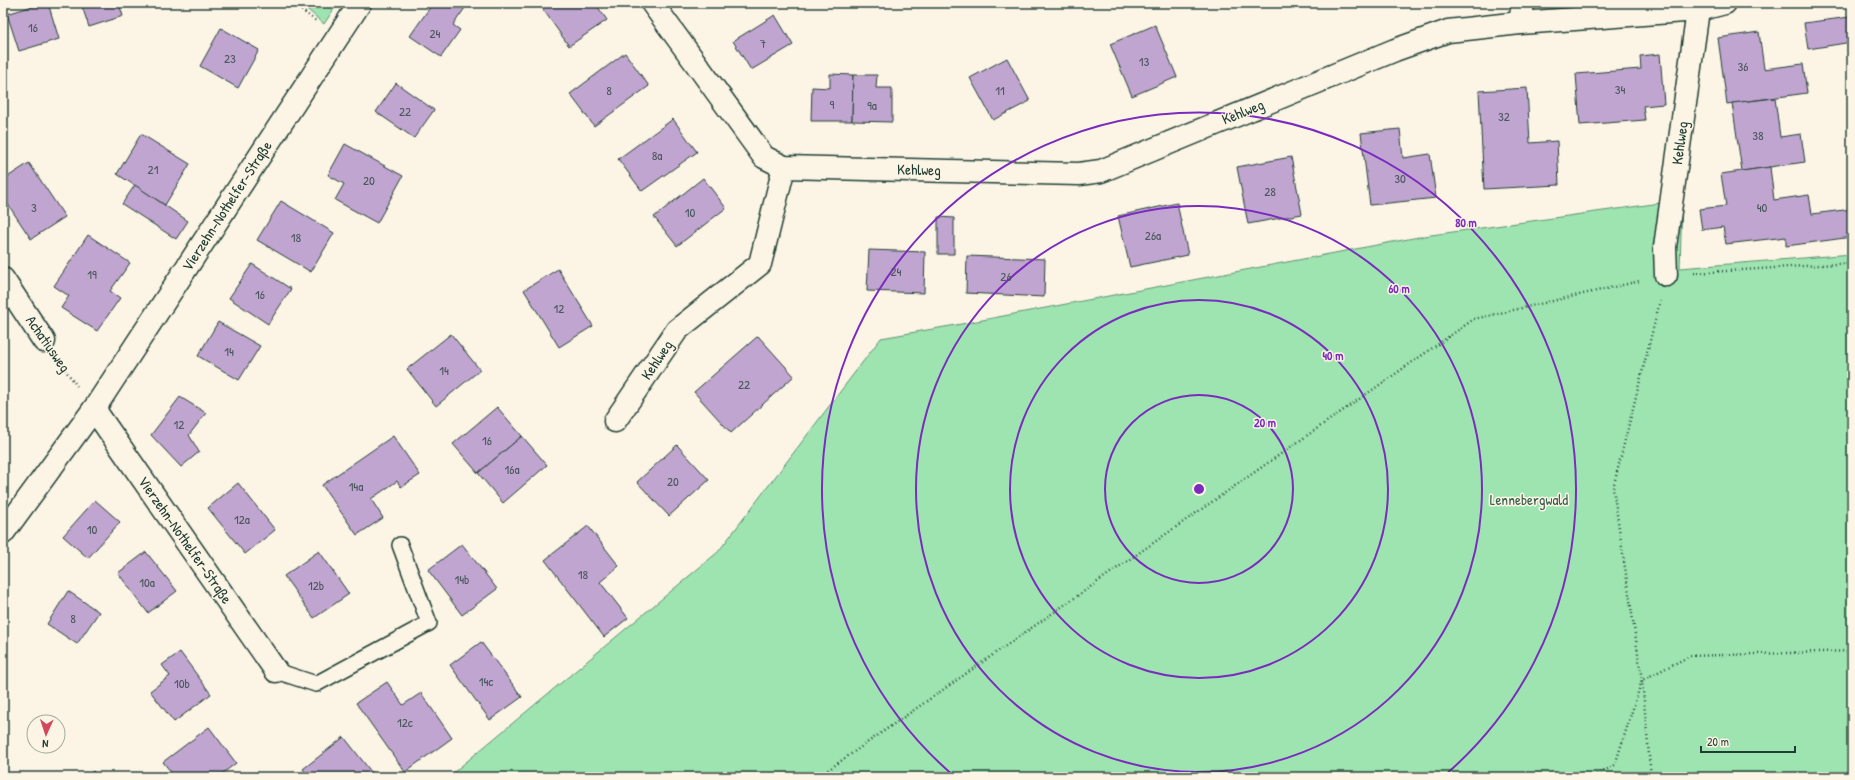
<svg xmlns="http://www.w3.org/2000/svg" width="1855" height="780" font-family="'Patrick Hand',sans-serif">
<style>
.green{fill:#9ee4b0;stroke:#5e9072}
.building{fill:#c1a5d1;stroke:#1f3d34}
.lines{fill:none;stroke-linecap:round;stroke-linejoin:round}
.lane-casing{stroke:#1f3d34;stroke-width:18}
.street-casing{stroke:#1f3d34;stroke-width:25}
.path{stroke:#1f3d34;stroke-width:2.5;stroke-dasharray:1 3;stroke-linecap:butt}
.lane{stroke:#fcf5e5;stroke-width:15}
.street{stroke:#fcf5e5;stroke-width:22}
.ring{fill:none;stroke:#7b2cbf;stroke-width:2}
.labels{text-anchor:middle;stroke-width:3;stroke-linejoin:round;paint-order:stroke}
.number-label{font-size:13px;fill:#48575b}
.street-label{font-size:15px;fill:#1f3d34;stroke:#fcf5e5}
.park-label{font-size:15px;fill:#385e4d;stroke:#fcf5e5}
.centre{fill:#7b2cbf;stroke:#fcf5e5;stroke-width:2}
.ring-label{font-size:12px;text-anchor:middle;font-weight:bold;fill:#7b2cbf;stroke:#fcf5e5;stroke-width:3;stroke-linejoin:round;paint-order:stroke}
</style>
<rect width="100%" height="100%" fill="#fcf5e5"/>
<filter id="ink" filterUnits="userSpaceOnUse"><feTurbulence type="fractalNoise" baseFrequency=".025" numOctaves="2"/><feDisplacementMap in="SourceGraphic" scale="8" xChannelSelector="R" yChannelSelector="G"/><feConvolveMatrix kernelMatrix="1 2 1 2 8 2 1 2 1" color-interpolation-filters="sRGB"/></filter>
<g filter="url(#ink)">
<g class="green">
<path d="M300,3H338L324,24Z"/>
<path d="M1682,200L1680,268L1852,254V777H448L718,552L881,338L956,325L1424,236Z"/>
</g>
<g class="building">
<path d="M43,3H48L59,39L19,51L7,14Z"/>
<path d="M81,3H123L119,4L123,16L89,27Z"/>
<path d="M433,3H464L467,5L453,25L460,30L441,57L410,36Z"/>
<path d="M542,3H595L607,20L569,46L540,5Z"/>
<path d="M775,15L793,45L751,70L733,41Z"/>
<path d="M1850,17L1852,42L1808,49L1804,23Z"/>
<path d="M1155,25L1177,77L1132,96L1110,44Z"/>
<path d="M221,28L259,50L238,88L200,66Z"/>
<path d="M1759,32L1764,69L1803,64L1807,93L1727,104L1718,38Z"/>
<path d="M625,53L649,86L594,126L570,94Z"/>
<path d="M1660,54L1664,104L1643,106L1645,120L1580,125L1576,74L1641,69L1640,56Z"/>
<path d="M1007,58L1030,101L993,120L970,78Z"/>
<path d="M830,74L853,75L852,121H811L812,87L830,88Z"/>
<path d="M853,75H877L876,88H892V122L852,121Z"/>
<path d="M396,83L434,110L414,138L376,112Z"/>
<path d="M1527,88L1530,143L1557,141L1559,185L1484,189L1479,91Z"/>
<path d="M1775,98L1780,137L1801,134L1805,162L1742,171L1732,103Z"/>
<path d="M673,119L697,152L642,191L618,159Z"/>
<path d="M1400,129L1403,158L1430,154L1436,198L1370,205L1361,133Z"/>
<path d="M141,134L190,164L165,205L117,174Z"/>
<path d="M345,144L403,176L377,223L335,200L344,184L328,175Z"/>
<path d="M1291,157L1302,214L1248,224L1237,167Z"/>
<path d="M29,163L65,217L31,239L3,197V180Z"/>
<path d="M1770,167L1774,200L1809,195L1812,214L1852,209V237L1786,246V237L1726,244L1723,227L1702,230L1699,209L1726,206L1721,174Z"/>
<path d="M703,178L726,208L677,246L654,217Z"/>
<path d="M135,185L188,221L176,239L122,204Z"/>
<path d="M281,201L334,233L311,272L257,240Z"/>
<path d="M1177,203L1188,255L1130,267L1118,216Z"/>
<path d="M938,217L954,218V254H938Z"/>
<path d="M88,235L130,263L110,291L120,298L97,331L61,308L69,296L54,286Z"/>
<path d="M869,250L925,252L924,293L867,291Z"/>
<path d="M967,256L1045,259L1044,297L966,293Z"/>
<path d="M252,264L291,289L268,324L229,298Z"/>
<path d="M558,269L593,326L559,347L524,290Z"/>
<path d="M218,322L260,346L239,380L198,356Z"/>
<path d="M451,334L480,370L436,406L407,369Z"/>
<path d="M758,336L794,376L731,433L694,392Z"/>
<path d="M180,397L206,413L189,435L199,452L181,467L151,435Z"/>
<path d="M497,407L522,436L478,473L453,444Z"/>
<path d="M393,436L420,475L401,487L397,481L371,499L383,518L357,535L322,485Z"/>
<path d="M522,436L547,465L503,503L478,473Z"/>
<path d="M677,445L709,480L669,516L637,482Z"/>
<path d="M238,483L275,530L245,554L208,508Z"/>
<path d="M95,500L120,522L88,558L63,536Z"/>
<path d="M588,526L619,566L600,582L628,618L604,637L545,560Z"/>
<path d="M462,544L497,589L462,615L428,570Z"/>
<path d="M319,551L349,594L314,618L284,576Z"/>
<path d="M146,552L177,591L148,613L118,573Z"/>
<path d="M68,591L99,612L77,644L47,624Z"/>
<path d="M481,642L522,697L490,720L450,665Z"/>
<path d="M180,652L211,694L174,722L150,691L170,676L162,665Z"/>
<path d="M387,682L403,705L421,693L452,738L405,772L356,703Z"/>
<path d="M209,727L236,763L218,777H175L163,762Z"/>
<path d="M344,737L372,773L367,777H309L303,769Z"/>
<path d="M93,771L99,777H86Z"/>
</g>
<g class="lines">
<g class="lane-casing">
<path id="lane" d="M276,671L316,684L429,623L400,545"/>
</g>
<g class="street-casing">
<g id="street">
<path d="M652,3L764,157L784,167L1079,174L1101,171L1395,50L1448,31L1520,23L1698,10L1725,3"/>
<path d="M1520,23L1523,3"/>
<path d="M1666,275L1665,247L1698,10"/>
<path d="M3,279L44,341"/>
<path d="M94,409L276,671"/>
<path d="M615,421L677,330L760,264L784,167"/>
<path d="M3,533L94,409L360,3"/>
</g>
</g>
<g class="path">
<path d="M292,3L316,21"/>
<path d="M1694,273L1852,263"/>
<path d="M60,363L77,386"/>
<path d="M818,777L1474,319L1640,281"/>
<path d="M1593,777L1615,765L1642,680L1690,656L1852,651"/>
<path d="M1651,777L1642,680L1613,488L1660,301"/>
</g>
<use href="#lane" class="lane"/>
<use href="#street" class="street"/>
</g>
</g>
<g class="ring">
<circle cx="1199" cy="489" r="94"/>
<circle cx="1199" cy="489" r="189"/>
<circle cx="1199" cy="489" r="283"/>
<path d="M954 776A377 377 0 1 1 1444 776"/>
</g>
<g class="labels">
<g class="number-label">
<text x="33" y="32">16</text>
<text x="435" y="38">24</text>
<text x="763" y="48">7</text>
<text x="230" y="63">23</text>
<text x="1144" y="66">13</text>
<text x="1743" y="71">36</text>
<text x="1620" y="94">34</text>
<text x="609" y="95">8</text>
<text x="1000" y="95">11</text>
<text x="832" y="109">9</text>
<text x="872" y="110">9a</text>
<text x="405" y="116">22</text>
<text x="1504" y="121">32</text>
<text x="1758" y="140">38</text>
<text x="657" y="160">8a</text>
<text x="153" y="174">21</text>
<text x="1400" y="183">30</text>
<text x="369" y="185">20</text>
<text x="1270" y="196">28</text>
<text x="34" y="212">3</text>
<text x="1762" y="212">40</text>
<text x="690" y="217">10</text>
<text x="1153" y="240">26a</text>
<text x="296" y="242">18</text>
<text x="896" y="276">24</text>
<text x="92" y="279">19</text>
<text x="1006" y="281">26</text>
<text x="260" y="299">16</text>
<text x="559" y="313">12</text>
<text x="229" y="356">14</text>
<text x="444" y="375">14</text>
<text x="744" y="389">22</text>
<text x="179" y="429">12</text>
<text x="487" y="445">16</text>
<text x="512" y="474">16a</text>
<text x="673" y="486">20</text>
<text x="356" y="491">14a</text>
<text x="242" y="524">12a</text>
<text x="92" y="534">10</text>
<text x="583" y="579">18</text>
<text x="462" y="584">14b</text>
<text x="147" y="587">10a</text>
<text x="316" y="590">12b</text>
<text x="73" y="623">8</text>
<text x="486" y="686">14c</text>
<text x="182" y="688">10b</text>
<text x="405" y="727">12c</text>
</g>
<g class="street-label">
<text transform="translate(1243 112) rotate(-22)" y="5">Kehlweg</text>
<text transform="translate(1680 143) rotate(-82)" y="5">Kehlweg</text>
<text transform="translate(919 170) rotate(1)" y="5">Kehlweg</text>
<text transform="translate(227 206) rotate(-57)" y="5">Vierzehn-Nothelfer-Straße</text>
<text transform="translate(48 344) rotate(55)" y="5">Achatiusweg</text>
<text transform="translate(657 360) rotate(-56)" y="5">Kehlweg</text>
<text transform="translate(185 540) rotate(55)" y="5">Vierzehn-Nothelfer-Straße</text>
</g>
<g class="park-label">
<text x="1529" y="505">Lennebergwald</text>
</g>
</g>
<circle cx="1199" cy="489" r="6" class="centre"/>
<g class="ring-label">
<text x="1466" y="227">80 m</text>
<text x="1399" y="293">60 m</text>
<text x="1333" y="360">40 m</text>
<text x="1265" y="427">20 m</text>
</g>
<rect width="1855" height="780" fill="none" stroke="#fcf5e5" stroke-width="16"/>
<rect x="8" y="8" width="1839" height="764" fill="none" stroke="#1f3d34" stroke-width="1.5" filter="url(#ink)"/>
<g transform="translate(46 734) rotate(183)"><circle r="19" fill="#fcf5e5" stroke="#a4ab9e"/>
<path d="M0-3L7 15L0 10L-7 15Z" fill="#d1495b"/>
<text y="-6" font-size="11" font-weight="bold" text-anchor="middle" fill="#1f3d34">N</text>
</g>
<path d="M1701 746v6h94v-6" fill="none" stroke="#1f3d34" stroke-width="2"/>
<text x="1707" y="746" font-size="12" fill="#1f3d34" stroke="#fcf5e5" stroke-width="3" paint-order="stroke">20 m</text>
</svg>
